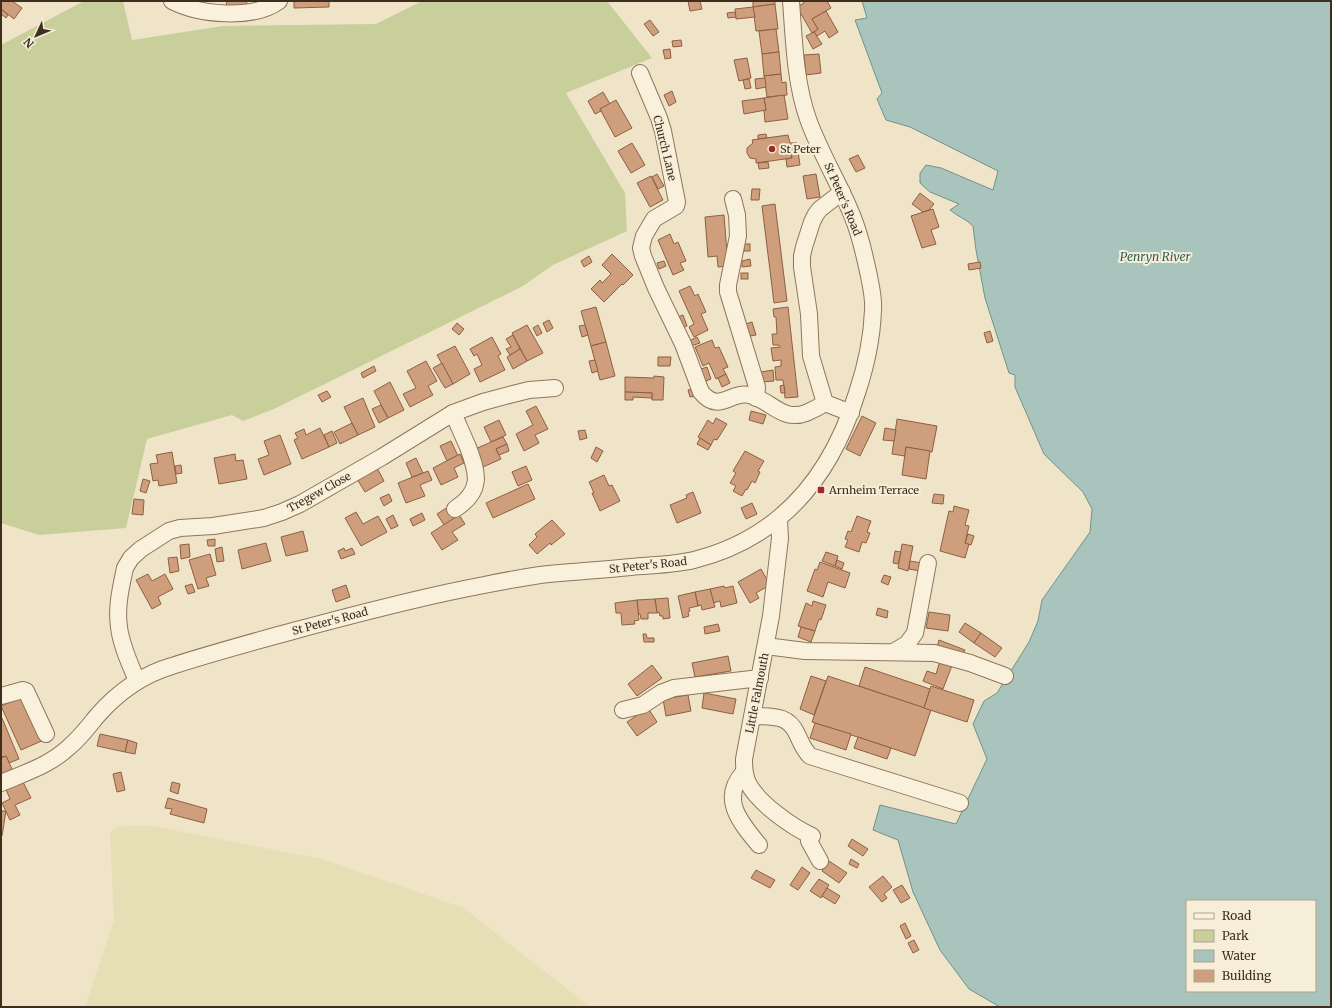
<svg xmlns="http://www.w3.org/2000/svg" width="1332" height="1008" font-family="Merriweather,serif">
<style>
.farmland{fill:#e6deb5}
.green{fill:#c9cf9b}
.water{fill:#a9c4bc;stroke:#6f938a;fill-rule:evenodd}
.building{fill:#cf9f7d;stroke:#8d5f41}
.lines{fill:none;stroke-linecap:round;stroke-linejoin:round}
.minor-casing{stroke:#8d765c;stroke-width:18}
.minor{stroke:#faf1dc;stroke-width:16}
.poi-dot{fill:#9e2a2b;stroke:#f7eed8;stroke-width:1.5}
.labels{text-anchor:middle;stroke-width:4;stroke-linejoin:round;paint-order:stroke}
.street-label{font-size:11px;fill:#3d2e20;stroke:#f7eed8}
.poi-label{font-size:11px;fill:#3d2e20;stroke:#f7eed8;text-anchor:start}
.water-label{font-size:12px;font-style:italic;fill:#2f5d5a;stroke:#f7eed8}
</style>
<rect width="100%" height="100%" fill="#f0e4c8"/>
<path class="farmland" d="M125,826H151L322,859L464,908L590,1007H85L114,920L110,833L116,828Z"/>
<path class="green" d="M84,1H123L132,40L223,26L376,24L422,1H607L652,58L566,93L625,193L627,231L553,265L523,286L274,409L243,421L232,415L147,439L126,528L39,535L1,523V45Z"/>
<path class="water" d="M862,1H1331V1007H1000L969,989L940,950L913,892L898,840L873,830L880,805L956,824L987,759L973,724L984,701L997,693L1029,642L1038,621L1042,600L1090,532L1092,509L1083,492L1044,454L1015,387V375L1009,373L985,298L976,250L973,226C966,219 957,216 950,210L959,204L930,192L920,183V173L926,165L941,168L993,190L998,171L910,127L886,120L877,99L882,93L855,20L867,18ZM1187,901H1315V991H1187Z"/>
<g class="building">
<path d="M1,1H12L22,8L14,19L1,9Z"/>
<path d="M227,1H247L246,7L226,6Z"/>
<path d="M294,1H329V7L294,8Z"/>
<path d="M688,1H700L702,9L690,11Z"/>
<path d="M753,1H775V4L753,7Z"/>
<path d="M803,1H827L831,8L812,19L818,29L812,33L797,7L804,3Z"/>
<path d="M775,4L778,29L756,31L753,7Z"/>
<path d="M753,7L755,17L736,19L735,9Z"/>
<path d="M1,9L8,15L6,18L1,14Z"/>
<path d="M826,11L838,32L829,38L825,31L817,36L814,32L818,29L812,19Z"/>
<path d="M735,12L736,17L728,18L727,13Z"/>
<path d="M650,20L659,32L653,36L644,24Z"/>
<path d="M776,29L779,52L762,54L759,31Z"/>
<path d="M814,32L822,44L813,49L806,36Z"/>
<path d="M681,40L682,46L673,47L672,41Z"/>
<path d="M670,49L671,58L665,59L663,50Z"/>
<path d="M779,52L781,74L764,76L762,54Z"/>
<path d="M819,54L821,73L806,75L804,55Z"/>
<path d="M747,58L751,78L739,81L734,60Z"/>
<path d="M781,74L782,83L786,82L787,95L767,97L764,76Z"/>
<path d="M765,78L766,87L756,89L755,79Z"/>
<path d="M749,79L751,88L745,89L743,80Z"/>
<path d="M672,91L676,102L669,106L664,95Z"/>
<path d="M603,92L610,104L600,109L601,111L595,114L588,101Z"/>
<path d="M784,95L788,119L765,122L764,111L766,110L764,98Z"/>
<path d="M764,98L766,110L744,114L742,101Z"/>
<path d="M616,100L632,128L615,137L600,109Z"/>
<path d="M766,134L767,138L758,139V135Z"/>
<path d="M788,135L790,143H797L798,151L791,152L792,158L756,163V159L750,158L747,153V148L753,143L752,140Z"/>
<path d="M632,143L645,165L631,173L618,151Z"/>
<path d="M798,151L800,165L787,167L786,159L792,158L791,152Z"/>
<path d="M858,155L865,168L856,172L849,159Z"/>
<path d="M768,162L769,168L759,169L758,163Z"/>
<path d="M657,174L664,186L658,189L652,177Z"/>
<path d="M816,174L820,197L807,199L803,176Z"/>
<path d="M651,176L663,200L650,207L637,183Z"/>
<path d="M752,189H760L759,200H751Z"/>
<path d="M920,193L934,204L929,210L923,212L912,204Z"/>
<path d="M775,204L787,301L774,303L762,206Z"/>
<path d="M933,209L939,227L931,230L936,244L922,248L911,216Z"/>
<path d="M724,215L728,266L718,267L717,256L708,257L705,217Z"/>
<path d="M670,234L674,244L678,242L686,261L680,263L684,270L673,275L658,240Z"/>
<rect x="744" y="244" width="6" height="7"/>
<path d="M612,254L633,275L623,285L622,284L604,302L591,289L600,280L602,283L611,274L602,265Z"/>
<path d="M589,256L592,262L584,267L581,261Z"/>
<path d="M750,259L751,266L742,267V261Z"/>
<path d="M664,261L666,266L659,269L657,263Z"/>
<path d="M980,262L981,268L969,270L968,264Z"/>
<rect x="741" y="273" width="7" height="6"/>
<path d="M690,286L695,296L698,294L706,312L701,314L708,330L694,337L689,327L694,324L679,291Z"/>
<path d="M596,307L606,342L591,346L581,311Z"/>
<path d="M788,307L798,397L785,398L783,380H776L775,367L781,366V360L773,361L771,348L780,347L779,345H773L772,334H777L776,317H774L773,309Z"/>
<path d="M683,315L687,326L679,329L675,318Z"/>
<path d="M549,320L553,328L547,332L543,323Z"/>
<path d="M752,322L756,335L750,336L746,324Z"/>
<path d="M457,323L464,329L459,335L452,329Z"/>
<path d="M527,325L543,353L527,361L512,333Z"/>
<path d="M538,325L542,333L537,336L533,328Z"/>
<path d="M585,325L588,335L582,337L579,326Z"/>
<path d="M990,331L993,341L987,343L984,333Z"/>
<path d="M513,335L520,349L510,355L506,349L511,347L506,339Z"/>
<path d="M492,337L501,354L498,356L505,370L480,382L474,369L482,365L477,354L474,356L470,349Z"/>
<path d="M697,337L700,343L691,346L689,341Z"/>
<path d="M712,340L715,348L719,347L728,367L723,369L726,374L716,379L709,363L703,366L695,347Z"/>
<path d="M606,342L615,376L600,380L591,346Z"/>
<path d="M455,346L470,374L453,384L437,355Z"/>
<path d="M520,349L527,361L513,369L507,357Z"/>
<path d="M658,357H671L670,366H658Z"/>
<path d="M595,360L598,371L592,373L589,361Z"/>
<path d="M426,361L437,381L428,386L433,395L410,407L403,394L416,388L407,371Z"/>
<path d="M442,363L453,384L445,388L433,368Z"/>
<path d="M374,366L376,371L363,378L361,373Z"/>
<path d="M707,367L711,379L703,382L698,370Z"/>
<path d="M773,370L774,381L762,382L761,372Z"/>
<path d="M726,374L730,383L722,387L718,378Z"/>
<path d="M654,376L664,377L663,400H652V393L625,392V377L654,378Z"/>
<path d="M390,382L404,410L388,418L374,391Z"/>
<path d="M784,385L785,393H781L780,386Z"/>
<path d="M694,389L696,396L690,397L688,390Z"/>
<path d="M327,391L331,397L322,402L318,395Z"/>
<path d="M625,392L652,393V398L633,397V400H625Z"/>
<path d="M363,398L375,427L358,435L344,407Z"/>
<path d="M381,405L388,418L379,423L372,409Z"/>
<path d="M536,406L548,429L535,435L539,443L524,451L516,434L533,425L526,411Z"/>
<path d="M751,411L766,415L763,424L749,420Z"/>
<path d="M862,416L876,423L860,456L846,449Z"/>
<path d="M716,418L727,424L717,440L714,439L711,445L698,437L708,420L713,424Z"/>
<path d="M897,419L937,426L932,452L906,447L905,456L892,454Z"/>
<path d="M499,420L506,435L491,442L484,427Z"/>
<path d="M352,423L358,435L340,444L334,432Z"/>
<path d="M320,428L329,447L302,459L294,440L298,438L295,433L304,429L306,435Z"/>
<path d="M885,428L896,430L894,441L883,440Z"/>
<path d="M585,430L587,438L580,440L578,431Z"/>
<path d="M332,431L337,443L329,447L324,435Z"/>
<path d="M280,435L291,464L264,475L258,459L269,455L264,441Z"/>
<path d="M503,437L507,444L496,449L501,459L483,467L475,449Z"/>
<path d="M700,438L711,445L708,450L697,444Z"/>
<path d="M451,441L458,456L447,461L440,446Z"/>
<path d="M507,444L509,451L499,455L496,449Z"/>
<path d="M596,447L603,451L597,462L591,458Z"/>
<path d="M906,447L930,451L926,479L902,475Z"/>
<path d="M745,451L764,461L758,471L760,472L755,483L752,481L747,490L746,489L742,496L733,491L736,486L730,483L736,473L733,471Z"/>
<path d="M172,452L177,483L159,486L158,480L153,481L150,464L158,463L156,455Z"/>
<path d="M235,454L236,461L243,460L247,479L219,484L214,458Z"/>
<path d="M460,454L464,463L454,468L458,477L441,485L433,468Z"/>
<path d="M416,458L423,473L412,477L406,463Z"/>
<path d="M181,465L182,473L176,474L175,466Z"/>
<path d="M526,466L532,480L518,486L512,472Z"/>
<path d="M377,468L384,481L365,492L357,479Z"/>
<path d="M428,471L432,480L420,485L425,496L406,503L398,483Z"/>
<path d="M604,475L609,486L612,485L620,501L600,511L592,493H594L589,482Z"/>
<path d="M143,479L150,481L146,493L140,491Z"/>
<path d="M528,484L535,499L493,518L486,503Z"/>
<path d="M693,492L701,513L677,523L670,505L687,498L686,495Z"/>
<path d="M389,494L392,501L384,506L380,498Z"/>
<path d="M934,494L944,495L943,504L932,503Z"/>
<path d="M134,499L144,500L143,515L132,514Z"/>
<path d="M752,503L757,514L746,519L741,508Z"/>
<path d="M954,506L969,510L965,525L969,526L965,543L969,544L965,558L940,551L949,511L953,512Z"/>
<path d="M448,507L455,518L444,525L437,514Z"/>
<path d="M356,512L363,524L378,516L387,532L361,546L345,518Z"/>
<path d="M422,513L425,520L413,526L410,519Z"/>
<path d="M393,515L398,526L391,529L386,519Z"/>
<path d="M459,515L465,524L452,532L458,540L442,550L431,533Z"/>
<path d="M857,516L871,521L867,532L870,533L866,543L862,542L859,552L845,547L848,540L845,539L848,531L851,532Z"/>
<path d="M552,520L565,534L551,545L550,543L537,554L529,545L537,537L535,534Z"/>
<path d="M303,531L308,551L286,556L281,537Z"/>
<path d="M968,534L974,536L971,545L965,543Z"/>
<path d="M215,539V546H208L207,540Z"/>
<path d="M266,543L271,561L242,569L238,550Z"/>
<path d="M189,544L190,557L181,559L180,545Z"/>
<path d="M902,544L913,546L908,571L898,568Z"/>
<path d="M222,547L224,561L217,562L215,549Z"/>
<path d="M344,548L345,551L352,548L355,554L341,559L338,551Z"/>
<path d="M895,551L901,552L898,564L893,563Z"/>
<path d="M826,552L838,556L835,566L822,561Z"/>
<path d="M210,554L216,575L206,578L209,586L198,589L189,560Z"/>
<path d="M177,557L179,571L170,573L168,558Z"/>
<path d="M837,560L844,563L842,569L835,566Z"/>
<path d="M910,561L922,563L920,571L909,569Z"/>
<path d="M820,562L850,573L845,588L828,582L823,597L807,591L815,569L817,570Z"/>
<path d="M761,569L770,585L756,593L759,598L750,603L738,582Z"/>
<path d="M148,574L152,581L165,574L173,589L158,597L161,604L152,609L136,580Z"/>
<path d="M884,575L891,577L888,585L881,582Z"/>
<path d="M192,584L195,592L188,594L185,586Z"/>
<path d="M346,585L350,597L336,602L332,590Z"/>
<path d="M724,586L725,588L733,586L737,603L721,607L720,601L713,603L710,589Z"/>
<path d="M710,589L715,607L702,610L701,605L698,606L695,592Z"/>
<path d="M695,592L698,606L689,608L690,611L688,612L689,616L683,618L678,596Z"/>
<path d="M668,598L670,618L663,619V616H660L659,612L657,613L655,599Z"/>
<path d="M655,599L657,613H648V619H641L640,614H638L637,600Z"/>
<path d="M637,600L639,620L634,621L635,624L622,625L621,613H616L615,603Z"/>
<path d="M813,601L826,605L821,620L819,619L815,631L798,626L806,603L812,606Z"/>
<path d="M878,608L888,611L887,618L876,615Z"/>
<path d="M929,612L950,615L948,631L926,628Z"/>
<path d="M965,623L981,633L974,643L959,632Z"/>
<path d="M718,624L720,631L705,634L704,627Z"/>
<path d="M801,627L815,631L811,642L798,637Z"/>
<path d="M981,633L1002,648L995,657L974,643Z"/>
<path d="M643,634H646L647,638H654V642H644Z"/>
<path d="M939,640L965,650L962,656L937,647Z"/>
<path d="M728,656L731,671L695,677L692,663Z"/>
<path d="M941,658L953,663L943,689L923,681L927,671L936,674Z"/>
<path d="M652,665L662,678L637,696L628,684Z"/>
<path d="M865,667L930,689L924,708L859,686Z"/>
<path d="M811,676L826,681L814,715L800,709Z"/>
<path d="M828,676L931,710L915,756L812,722Z"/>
<path d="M931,686L974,700L967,722L924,708Z"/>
<path d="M704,693L736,699L733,714L702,708Z"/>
<path d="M688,695L691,711L666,716L663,699Z"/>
<path d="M25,696L44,740L21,750L1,706Z"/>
<path d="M648,708L657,722L637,736L627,722Z"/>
<path d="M1,718H2L19,759L9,763L6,756L2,757L1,754Z"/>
<path d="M815,723L851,734L846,750L810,738Z"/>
<path d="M100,734L128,740L125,752L97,746Z"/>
<path d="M858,737L891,748L887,759L854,748Z"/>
<path d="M128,740L137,743L135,754L125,752Z"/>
<path d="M6,756L12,769L1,774V758Z"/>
<path d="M121,772L125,790L117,792L113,774Z"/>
<path d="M22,780L31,798L15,805L20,815L10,820L2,803L10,799L5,787Z"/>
<path d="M172,782L180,784L178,794L170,791Z"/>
<path d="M168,798L207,809L204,823L170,814L172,809L165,808Z"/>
<path d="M1,811H6L2,836H1Z"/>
<path d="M852,839L868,849L863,856L848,846Z"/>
<path d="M851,859L859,864L857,868L849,864Z"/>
<path d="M829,861L847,873L839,883L822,871Z"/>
<path d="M802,867L810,873L798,890L790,885Z"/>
<path d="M756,870L775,880L770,888L751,878Z"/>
<path d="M883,876L892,887L884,894L887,898L882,902L869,887Z"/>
<path d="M819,879L829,885L821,898L810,891Z"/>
<path d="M902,885L910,898L901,903L893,890Z"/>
<path d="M827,888L840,896L835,904L822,896Z"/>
<path d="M905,923L911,936L906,939L900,926Z"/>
<path d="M914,940L919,950L913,953L908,943Z"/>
</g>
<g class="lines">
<g class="minor-casing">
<g id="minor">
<path d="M172,1C199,15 253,20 279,1"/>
<path d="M640,73L659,118L663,131L677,202L676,206L654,219L644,236L641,248L643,256L656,288L683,344L701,392C719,414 730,391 749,395C771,400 782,422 806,413C813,410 819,407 825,403"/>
<path d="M842,192L820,209L816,214L812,222L804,247L802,256V267L809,314L811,356L825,403L851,413"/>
<path d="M733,199L737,215L738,236L728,285V292L757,387L756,398"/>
<path d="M453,413C458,424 463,436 468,447C478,474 483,491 455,509"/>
<path d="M779,520L780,538L771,616L744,759C744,767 744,775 748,783C758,803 792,827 812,836L809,841L820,861"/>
<path d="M766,646L805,651L934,653L970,663L1005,676"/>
<path d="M895,651L907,644L915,633L928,563"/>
<path d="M137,681C130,664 121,645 119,627C116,607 121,587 125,568L131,558L141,549L169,531L180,528L213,526L264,518L282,512L300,504L382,457L453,413L483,402L513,394L529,390L555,388"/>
<path d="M1,696L23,690L26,691L46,734"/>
<path d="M623,710L643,705L661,693L674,688L760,678"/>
<path d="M753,716C772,717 788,714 797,734C801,742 803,749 810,756L960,803"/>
<path d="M744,772C719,799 741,823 759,845"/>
<path d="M1,783C25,773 50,765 69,747C80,738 88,727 97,716C118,692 141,675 172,666C212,653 253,642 293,631C356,614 420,597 484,585C503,581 521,578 540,575C570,572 600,570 631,567C651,565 673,565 694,560C781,538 831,477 857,393C866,366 872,339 873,310C874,299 871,287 869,276C864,253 859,230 849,208C836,178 819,150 808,119C795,82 794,40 791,1"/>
</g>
</g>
<use href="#minor" class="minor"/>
</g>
<g class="poi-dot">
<circle cx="772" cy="149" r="4"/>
<rect x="817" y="486" width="8" height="8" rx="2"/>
</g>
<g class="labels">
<g class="street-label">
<text transform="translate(665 148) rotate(76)" y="4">Church Lane</text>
<text transform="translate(843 199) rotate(67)" y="4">St Peter's Road</text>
<text transform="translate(319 492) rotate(-29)" y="4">Tregew Close</text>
<text transform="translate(648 565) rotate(-6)" y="4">St Peter's Road</text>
<text transform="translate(330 621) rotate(-15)" y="4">St Peter's Road</text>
<text transform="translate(757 693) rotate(-79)" y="4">Little Falmouth</text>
</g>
<g class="poi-label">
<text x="780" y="153">St Peter</text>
<text x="829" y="494">Arnheim Terrace</text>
</g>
<g class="water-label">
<text x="1155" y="261">Penryn River</text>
</g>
</g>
<rect width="1332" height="1008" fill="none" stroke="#3d2e20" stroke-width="4"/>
<rect x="1186" y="900" width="130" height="92" fill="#f7eed8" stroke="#ada18e"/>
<rect x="1194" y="913" width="20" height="6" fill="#faf1dc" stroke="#ada18e"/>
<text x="1222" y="920" font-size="12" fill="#3d2e20">Road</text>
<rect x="1194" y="930" width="20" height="12" fill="#c9cf9b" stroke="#ada18e"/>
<text x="1222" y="940" font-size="12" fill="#3d2e20">Park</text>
<rect x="1194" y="950" width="20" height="12" fill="#a9c4bc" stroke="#ada18e"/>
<text x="1222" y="960" font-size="12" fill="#3d2e20">Water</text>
<rect x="1194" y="970" width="20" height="12" fill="#cf9f7d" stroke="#ada18e"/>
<text x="1222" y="980" font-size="12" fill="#3d2e20">Building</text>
<g transform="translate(36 36) rotate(226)" stroke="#f7eed8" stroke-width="3" paint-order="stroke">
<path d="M0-3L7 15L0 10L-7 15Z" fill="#3d2e20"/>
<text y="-6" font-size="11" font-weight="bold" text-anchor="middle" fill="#3d2e20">N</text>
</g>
</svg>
